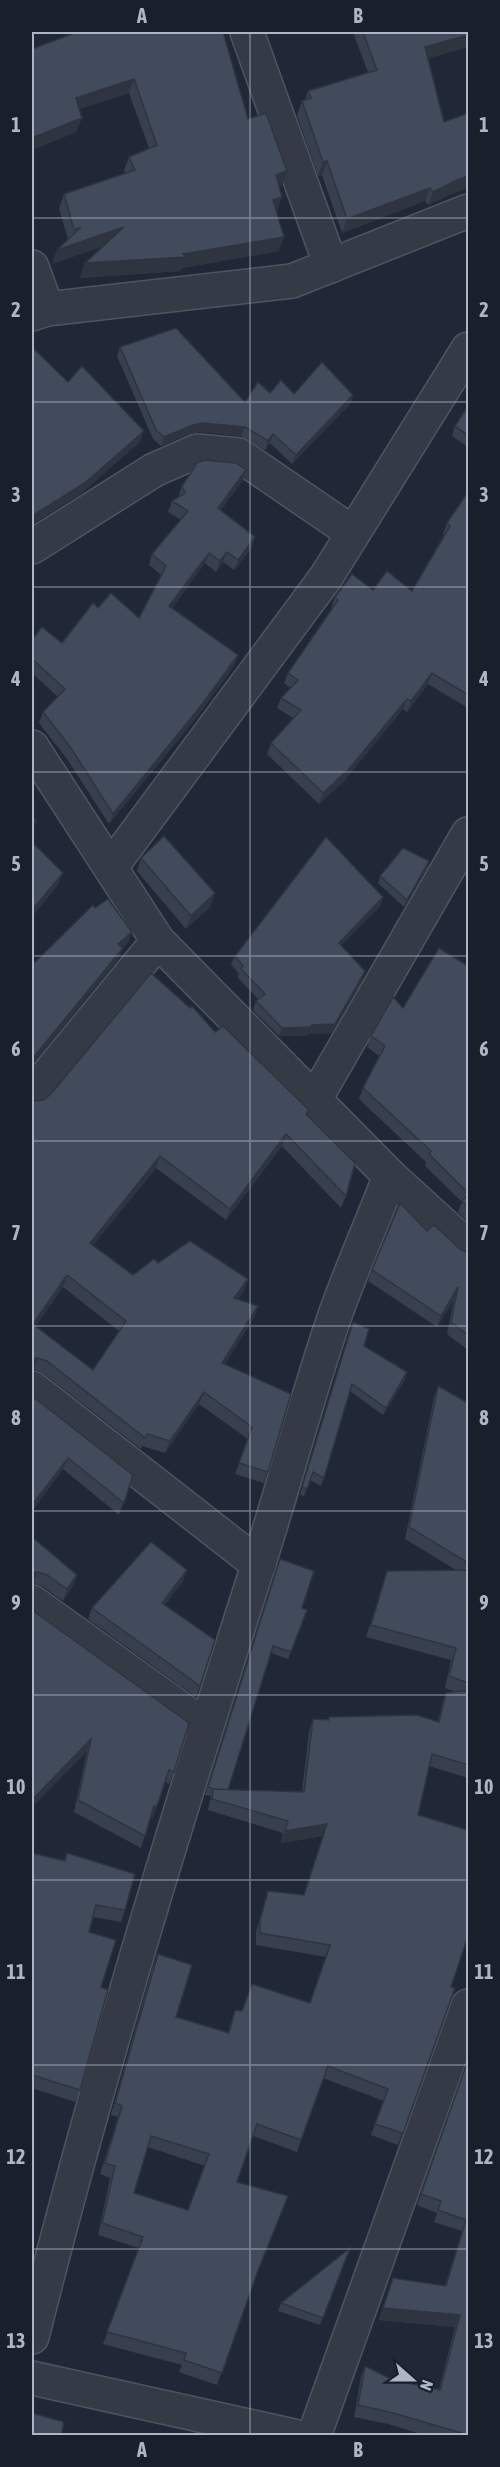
<svg xmlns="http://www.w3.org/2000/svg" width="500" height="2467" font-family="'Asap Condensed',sans-serif">
<style>
.lines{fill:none;stroke-linecap:round;stroke-linejoin:round}
.minor-casing{stroke:#4e5562;stroke-width:36}
.minor{stroke:#343b47;stroke-width:33}
.wall{fill:#38404f;fill-rule:evenodd}
.shaded-wall{fill:#2e3440}
.building{fill:#414b5c;stroke:#2e3440;stroke-width:1.5;fill-rule:evenodd}
.grid{fill:none;stroke:#aeb5c4;stroke-width:1.5;stroke-opacity:0.55}
.neatline{fill:none;stroke:#aeb5c4;stroke-width:2}
.grid-label{font-size:20px;text-anchor:middle;font-weight:bold;fill:#aeb5c4}
</style>
<rect width="100%" height="100%" fill="#202837"/>
<g class="lines">
<g class="minor-casing">
<g id="minor">
<path d="M247,32L331,266"/>
<path d="M32,267L47,309"/>
<path d="M32,314L47,309L292,281L468,211"/>
<path d="M32,547L154,470L197,451L239,455L353,533"/>
<path d="M32,747L158,941L390,1176L468,1247"/>
<path d="M111,867L326,577L468,349"/>
<path d="M32,1094L158,941"/>
<path d="M315,1099L468,834"/>
<path d="M32,1388L259,1565"/>
<path d="M32,1602L206,1727"/>
<path d="M32,2337C96,2081 174,1827 255,1575C283,1490 305,1403 334,1318C351,1270 372,1223 390,1176"/>
<path d="M32,2378L294,2436"/>
<path d="M314,2436L468,2006"/>
</g>
</g>
<use href="#minor" class="minor"/>
</g>
<g class="wall">
<path d="M76,32L248,119L287,171L282,186H280L277,211L279,251L182,268L180,271L80,278L85,263L103,246L52,264L57,250L68,239L59,208L64,194L125,173L124,171L129,157L149,148L129,93L79,109L76,132L32,150V49Z"/>
<path d="M356,32H468L428,59L444,122L468,113V188L452,194L428,205L425,201L342,233L322,175L318,176L297,115L302,101L305,100L308,91L368,72L354,35Z"/>
<path d="M120,347L245,402L270,393L353,395L350,404L292,464L270,443L265,450L241,436L199,432L189,434L161,446L153,439L117,356Z"/>
<path d="M468,406V447L452,436L455,426Z"/>
<path d="M194,464L246,470L243,480L221,510L252,548L234,570L223,562L216,572L205,563L172,608L238,655L234,666L196,718L109,824L67,759L39,723L43,712L58,697L32,673V640L62,643L98,608L139,618L161,575L149,565L152,554L181,520L168,512L172,501L178,497L182,486L192,471Z"/>
<path d="M468,492V708L428,684L407,712L403,709L344,781L319,804L267,754L271,743L293,718L277,708L281,698L290,688L284,683L288,673L332,609L331,608L335,597L373,590L412,591L444,535L443,534L447,523Z"/>
<path d="M141,858L211,906L186,929L137,871Z"/>
<path d="M429,861L427,868L404,907L378,883L380,876Z"/>
<path d="M383,897L380,906L341,945L365,971L362,980L332,1033L309,1034L307,1036H279L253,1010L256,1001L258,999L238,978L239,974L231,964L235,956Z"/>
<path d="M468,966V1222L458,1212L462,1202L425,1166L426,1162L359,1099L363,1088L379,1056L367,1047L371,1036L403,1008Z"/>
<path d="M215,1032L309,1110L307,1115L346,1196L341,1208L282,1146L226,1220L156,1168L93,1245L133,1275L158,1263L244,1291L237,1300L258,1306L254,1318L224,1364L291,1394L264,1483L235,1474L248,1439L199,1404L165,1453L142,1446L141,1449L43,1373L34,1369L32,1370V1100L34,1101L43,1100ZM63,1287L119,1331L93,1370L35,1326Z"/>
<path d="M427,1231L468,1253V1350L447,1334L454,1299L437,1327L368,1281L372,1270Z"/>
<path d="M350,1330L364,1346L405,1380L383,1415L350,1391L321,1486L310,1480L304,1496L300,1495Z"/>
<path d="M438,1386L468,1403V1778L429,1766L418,1815L451,1987L455,1988L398,2145L371,2135L384,2101L323,2078L297,2152L253,2136L237,2182L254,2282L217,2385L179,2372L182,2365L103,2344L139,2248L98,2235L110,2178L100,2174L118,2117L111,2115L153,1966L158,1954L176,2017L228,2033L235,2010L242,2011L310,2003L326,1957L256,1945V1932L268,1891L304,1895L323,1836L281,1843L283,1833L208,1810L211,1796L205,1795L277,1566L302,1608L307,1610L288,1659L271,1653L228,1790L302,1792L309,1731L313,1719L328,1720L329,1717L438,1722L442,1704L446,1693L456,1692L445,1688L451,1660L366,1637L387,1571L456,1570L405,1539L434,1397ZM148,2147L205,2166L188,2210L134,2193Z"/>
<path d="M32,1396L133,1475L119,1515L63,1469L32,1511Z"/>
<path d="M32,1537L77,1575L73,1586L63,1601L42,1586L33,1583Z"/>
<path d="M183,1581L165,1605L200,1686L196,1697L88,1619L92,1608Z"/>
<path d="M32,1610L174,1772L169,1784L165,1782L153,1818H150L141,1848L74,1812L87,1751L32,1807Z"/>
<path d="M32,1853L64,1860L67,1853L125,1910L121,1922L93,1917L89,1932L101,1987L80,2090L75,2102L32,2088Z"/>
<path d="M468,2060V2436H427L388,2424L354,2417L361,2377L365,2366L393,2380L439,2389L455,2327L379,2320L393,2278L445,2286L462,2231L434,2222L437,2213L417,2205Z"/>
<path d="M350,2248L320,2325L278,2311L281,2303Z"/>
</g>
<g class="shaded-wall">
<path d="M468,35V47L420,61L425,47Z"/>
<path d="M134,79L129,93L71,112L76,98Z"/>
<path d="M82,118L76,132L32,150V138Z"/>
<path d="M327,161L322,175L318,176L323,162Z"/>
<path d="M287,171L282,186L271,189L276,175Z"/>
<path d="M468,176V188L452,194L428,205L433,192L457,180Z"/>
<path d="M430,188L425,201L342,233L347,219Z"/>
<path d="M282,197L277,211L268,214L273,200Z"/>
<path d="M124,227L119,241L52,264L57,250Z"/>
<path d="M284,237L279,251L182,268L180,271L80,278L85,263L183,254Z"/>
<path d="M353,395L350,404L292,464L296,455Z"/>
<path d="M202,423L245,427L241,436L199,432L189,434L161,446L164,437L193,425Z"/>
<path d="M144,431L140,442L82,493L32,525V516Z"/>
<path d="M273,434L270,443L265,450L268,441Z"/>
<path d="M246,470L243,480L214,519L218,508Z"/>
<path d="M255,537L252,548L234,570L238,560Z"/>
<path d="M227,552L223,562L216,572L220,561Z"/>
<path d="M209,553L205,563L165,617L169,606Z"/>
<path d="M238,655L234,666L196,718L109,824L113,814Z"/>
<path d="M432,673L428,684L407,712L411,701Z"/>
<path d="M407,699L403,709L344,781L319,804L323,793Z"/>
<path d="M36,821L32,833V825Z"/>
<path d="M429,861L427,868L404,907L407,900Z"/>
<path d="M63,873L58,885L32,917V910Z"/>
<path d="M215,893L211,906L186,929L191,916Z"/>
<path d="M383,897L380,906L336,951L339,943Z"/>
<path d="M132,932L128,943L114,955L118,944Z"/>
<path d="M123,948L118,960L32,1065V1059Z"/>
<path d="M365,971L362,980L332,1033L309,1034L307,1036H279L282,1028Z"/>
<path d="M286,1134L282,1146L226,1220L230,1209Z"/>
<path d="M160,1156L156,1168L86,1254L90,1243Z"/>
<path d="M67,1275L63,1287L32,1332L33,1324Z"/>
<path d="M248,1279L244,1291L230,1310L234,1298Z"/>
<path d="M458,1287L454,1299L437,1327L441,1316Z"/>
<path d="M258,1306L254,1318L218,1375L222,1363Z"/>
<path d="M38,1358L34,1369L32,1370V1359Z"/>
<path d="M407,1372L405,1380L383,1415L386,1408Z"/>
<path d="M204,1392L199,1404L165,1453L170,1441Z"/>
<path d="M68,1458L63,1469L32,1511V1505Z"/>
<path d="M187,1570L183,1581L158,1614L162,1603Z"/>
<path d="M38,1572L33,1583L32,1584V1573Z"/>
<path d="M77,1575L73,1586L63,1601L67,1589Z"/>
<path d="M91,1739L87,1751L32,1807V1800Z"/>
<path d="M154,1806H157L153,1818H149Z"/>
<path d="M327,1824L323,1836L281,1843L285,1831Z"/>
<path d="M383,2308L460,2315L455,2327L379,2320Z"/>
</g>
<g class="building">
<path d="M77,32H223L248,119L266,113L287,171L276,175L282,197L273,200L284,237L183,254L186,257L85,263L124,227L57,250L81,227L74,230L64,194L135,170L129,157L157,145L134,79L76,98L82,118L32,138V49Z"/>
<path d="M363,32H468V35L425,47L444,122L468,113V176L457,180L433,192L430,188L347,219L327,161L323,162L302,101L311,98L308,91L377,70Z"/>
<path d="M176,328L245,402L258,382L270,393L281,380L294,394L322,362L353,395L296,455L273,434L268,441L245,427L202,423L193,425L164,437L156,430L120,347Z"/>
<path d="M32,347L68,382L82,366L144,431L86,482L32,516Z"/>
<path d="M468,406V435L455,426Z"/>
<path d="M204,460L236,463L246,470L218,508L255,537L238,560L227,552L220,561L209,553L169,606L238,655L200,707L113,814L71,748L43,712L65,689L32,659V640L42,627L62,643L93,603L98,608L111,593L139,618L166,566L152,554L188,511L172,501L185,493L182,486L196,465L194,464Z"/>
<path d="M468,492V695L432,673L411,701L407,699L348,770L323,793L271,743L301,710L281,698L298,680L288,673L338,600L335,597L352,574L373,590L387,571L412,591L450,526L447,523Z"/>
<path d="M32,815L36,821L32,825Z"/>
<path d="M164,836L215,893L191,916L141,858Z"/>
<path d="M326,837L383,897L339,943L365,971L335,1024L312,1025L310,1027L282,1028L256,1001L265,994L241,969L243,966L235,956Z"/>
<path d="M32,842L63,873L32,910Z"/>
<path d="M403,848L429,861L407,900L380,876Z"/>
<path d="M108,899L132,932L118,944L123,948L32,1059V965L93,905L95,908Z"/>
<path d="M439,948L468,966V1193L429,1154L431,1151L363,1088L385,1046L371,1036L393,997L403,1008Z"/>
<path d="M151,973L190,1008L192,1006L215,1032L223,1026L309,1110L306,1114L355,1163L346,1196L286,1134L230,1209L160,1156L90,1243L133,1275L154,1259L158,1263L190,1241L248,1279L234,1298L258,1306L222,1363L291,1394L268,1472L239,1463L252,1427L204,1392L170,1441L147,1434L145,1438L47,1361L38,1358L32,1359V1100L34,1101L43,1100L51,1094ZM67,1275L126,1321L93,1370L33,1324Z"/>
<path d="M468,1195V1207L462,1201Z"/>
<path d="M400,1203L427,1231L434,1225L460,1249L468,1253V1335L451,1322L458,1287L441,1316L372,1270Z"/>
<path d="M353,1322L369,1329L364,1346L407,1372L386,1408L352,1384L324,1478L313,1472L307,1489L302,1487Z"/>
<path d="M438,1386L468,1403V1563L409,1527Z"/>
<path d="M32,1396L133,1475L124,1503L68,1458L32,1505Z"/>
<path d="M32,1537L77,1575L67,1589L47,1575L38,1572L32,1573Z"/>
<path d="M151,1542L187,1570L162,1603L215,1640L200,1686L92,1608Z"/>
<path d="M280,1559L314,1571L302,1608L307,1610L291,1652L273,1646L228,1790L214,1789L208,1787Z"/>
<path d="M468,1570V1683L449,1676L456,1648L371,1625L387,1571Z"/>
<path d="M32,1610L189,1723L174,1772L169,1770L157,1806H154L145,1836L78,1800L91,1739L32,1800Z"/>
<path d="M468,1690V1765L432,1754L418,1815L468,1830V1936L451,1987L455,1988L403,2133L375,2124L388,2089L328,2066L301,2140L257,2124L237,2182L288,2196L257,2273L222,2373L184,2360L186,2353L107,2332L143,2237L102,2223L115,2166L105,2163L122,2106L115,2103L158,1954L192,1965L176,2017L229,2033L235,2010L242,2011L252,1984L310,2003L330,1945L260,1933V1920L268,1891L304,1895L327,1824L285,1831L288,1821L212,1799L213,1789L304,1792L313,1719L329,1720V1717L417,1715L439,1722L446,1693ZM151,2136L209,2154L188,2210L134,2193Z"/>
<path d="M32,1853L65,1861L67,1853L135,1874L125,1910L96,1905L89,1932L116,1940L101,1987L108,1990L80,2090L32,2075Z"/>
<path d="M468,2060V2435L393,2413L358,2405L365,2366L393,2380L440,2390L460,2315L383,2308L393,2278L446,2286L466,2220L438,2210L441,2201L421,2194Z"/>
<path d="M350,2248L323,2318L281,2303Z"/>
<path d="M32,2413L64,2422L61,2436H32Z"/>
</g>
<path class="grid" d="M250,32V2436M32,218H468M32,402H468M32,587H468M32,772H468M32,956H468M32,1141H468M32,1326H468M32,1511H468M32,1695H468M32,1880H468M32,2065H468M32,2249H468"/>
<rect width="500" height="2467" fill="none" stroke="#19202c" stroke-width="66"/>
<g transform="translate(413 2380) rotate(111)" stroke="#19202c" stroke-width="4.5" paint-order="stroke">
<path d="M0-4.5L10 22L0 15L-10 22Z" fill="#aeb5c4"/>
<text y="-9" font-size="16" font-weight="bold" text-anchor="middle" fill="#aeb5c4">N</text>
</g>
<rect x="33" y="33" width="434" height="2401" class="neatline"/>
<g class="grid-label">
<text x="142" y="23">A</text>
<text x="358" y="23">B</text>
<text x="16" y="132">1</text>
<text x="484" y="132">1</text>
<text x="16" y="317">2</text>
<text x="484" y="317">2</text>
<text x="16" y="502">3</text>
<text x="484" y="502">3</text>
<text x="16" y="686">4</text>
<text x="484" y="686">4</text>
<text x="16" y="871">5</text>
<text x="484" y="871">5</text>
<text x="16" y="1056">6</text>
<text x="484" y="1056">6</text>
<text x="16" y="1240">7</text>
<text x="484" y="1240">7</text>
<text x="16" y="1425">8</text>
<text x="484" y="1425">8</text>
<text x="16" y="1610">9</text>
<text x="484" y="1610">9</text>
<text x="16" y="1794">10</text>
<text x="484" y="1794">10</text>
<text x="16" y="1979">11</text>
<text x="484" y="1979">11</text>
<text x="16" y="2164">12</text>
<text x="484" y="2164">12</text>
<text x="16" y="2348">13</text>
<text x="484" y="2348">13</text>
<text x="142" y="2457">A</text>
<text x="358" y="2457">B</text>
</g>
</svg>
